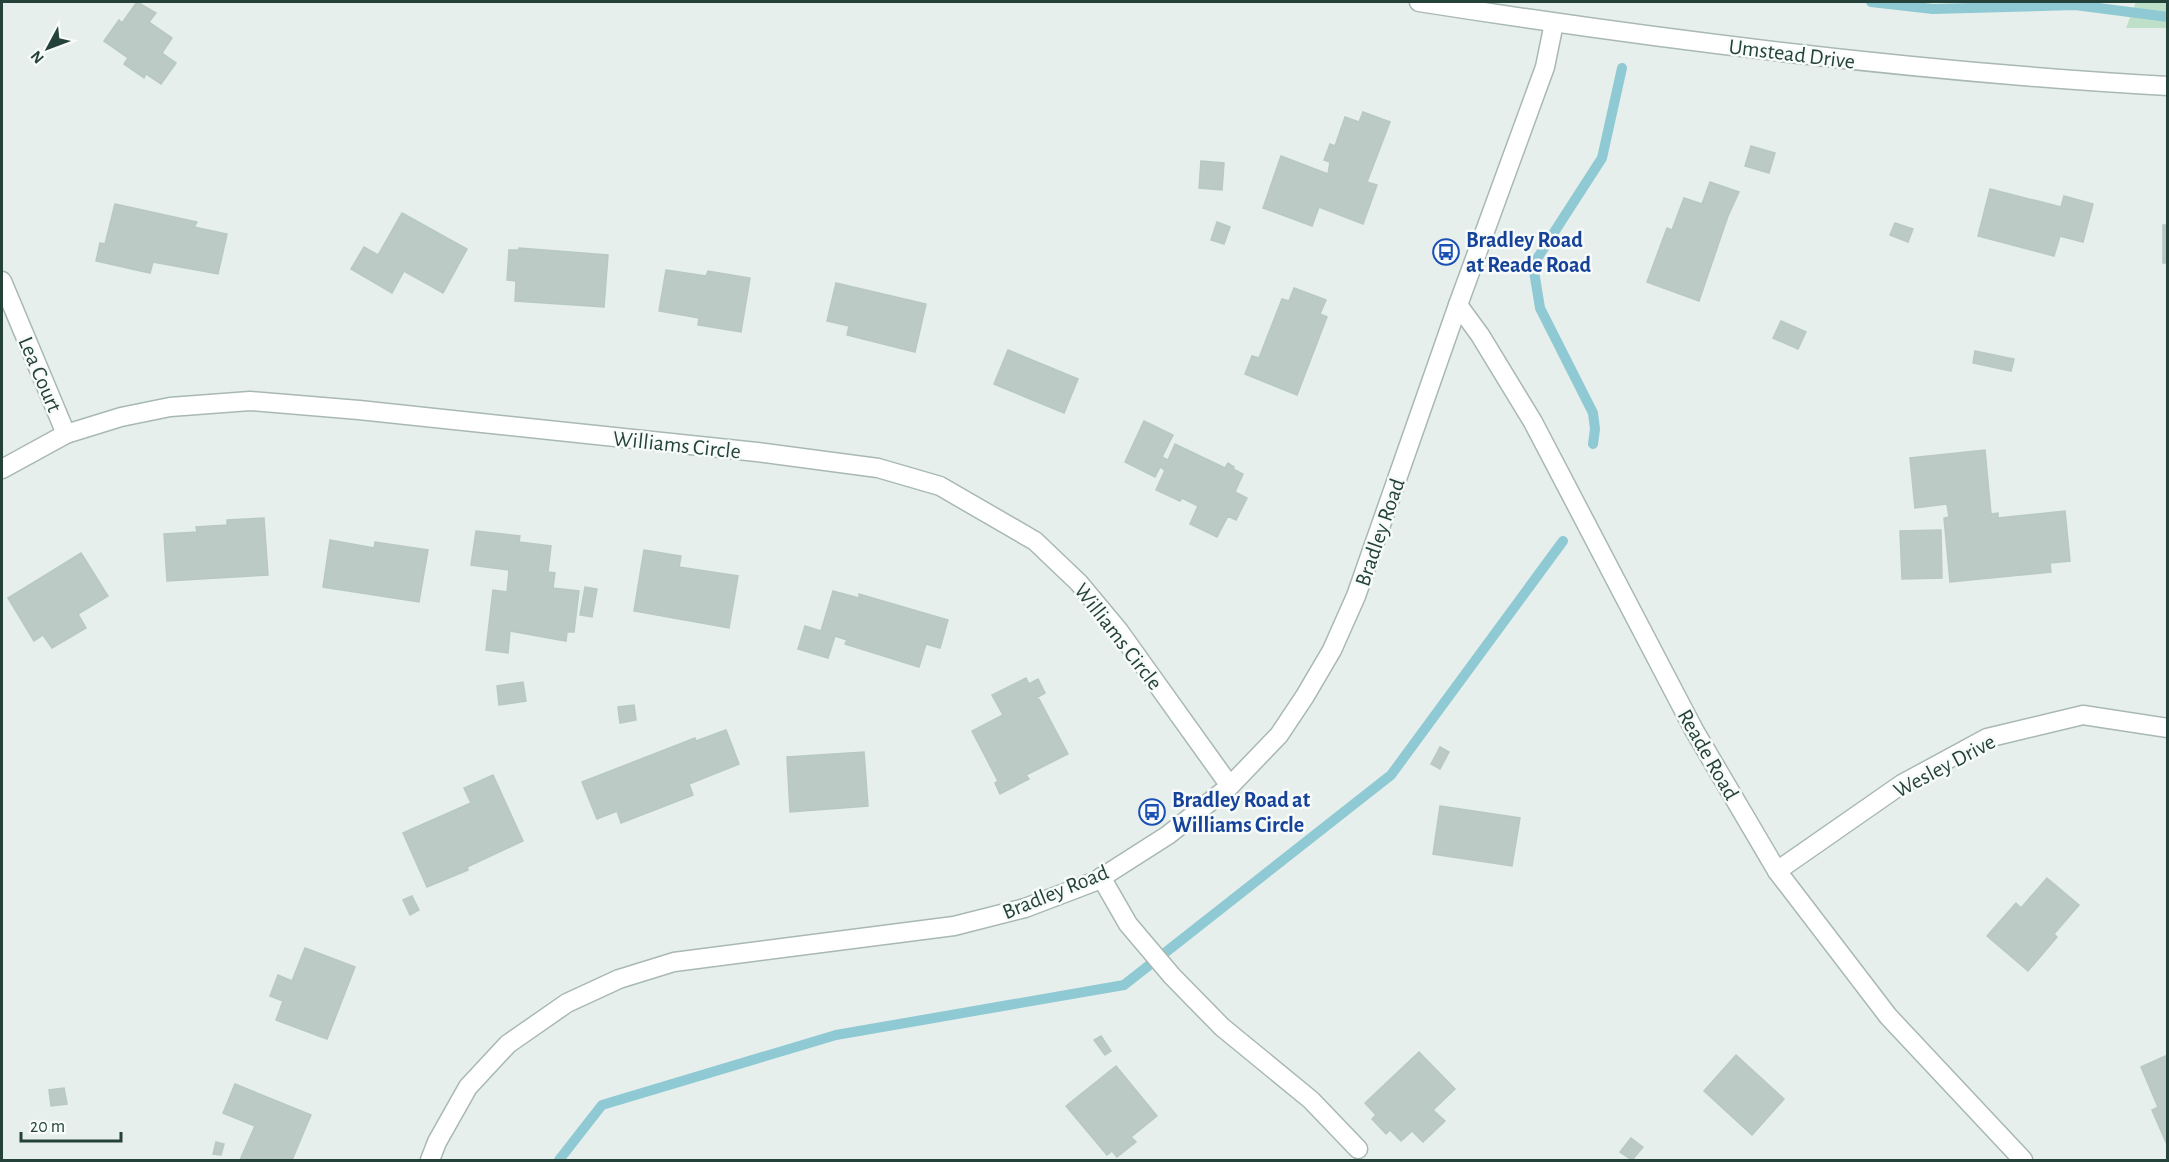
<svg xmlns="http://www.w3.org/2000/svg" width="2169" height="1162" font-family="'Alegreya Sans',sans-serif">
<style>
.green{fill:#bfe0c8}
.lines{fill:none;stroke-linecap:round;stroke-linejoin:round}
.stream{stroke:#8ec9d4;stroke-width:10}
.building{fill:#bbcac4;stroke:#b8c9c2;stroke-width:1.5}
.minor-casing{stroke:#a8b8b2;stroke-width:21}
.minor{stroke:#fff;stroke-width:18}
.labels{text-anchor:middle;stroke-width:5;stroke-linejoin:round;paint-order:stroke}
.street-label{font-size:22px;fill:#24423a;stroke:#f7fbf9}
.transit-label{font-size:22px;font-weight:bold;fill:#164399;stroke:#f7fbf9;text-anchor:start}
</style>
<rect width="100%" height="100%" fill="#e6efeb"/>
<path class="green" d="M2136,2H2167V28H2126Z"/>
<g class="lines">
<g class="stream">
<path d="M1871,2L1933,9L2075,5L2168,17"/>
<path d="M1593,444L1595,429L1593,413L1540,308L1533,265L1602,158L1622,68"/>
<path d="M559,1160L602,1105L836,1035L1124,985L1391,775L1563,541"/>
</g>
</g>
<g class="building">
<path d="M137,2L156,13L149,22L172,38L162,53L176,63L161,84L146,74L144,78L124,64L128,58L104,41L119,20L122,23Z"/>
<path d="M1363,112L1390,122L1367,182L1377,185L1363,224L1319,207L1312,226L1263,208L1281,156L1328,174L1330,162L1324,160L1330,144L1335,146L1345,117L1359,122Z"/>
<path d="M1751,146L1775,153L1769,173L1745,166Z"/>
<path d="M1201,161L1224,163L1222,190L1199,188Z"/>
<path d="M1710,182L1739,192L1728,216L1699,301L1647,282L1667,228L1672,230L1684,198L1702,204Z"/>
<path d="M1990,189L2061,207L2064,196L2093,204L2083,242L2060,236L2054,256L1978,236Z"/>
<path d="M115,204L197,222L194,227L227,234L218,274L153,262L150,273L96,261L100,243L105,244Z"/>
<path d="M402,213L467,249L443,293L404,271L392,293L351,269L364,247L378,255Z"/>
<path d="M1217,222L1230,227L1224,244L1211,240Z"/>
<path d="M1895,223L1913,229L1908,242L1890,235Z"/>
<rect x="2163" y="225" width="5" height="38"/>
<path d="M519,248L608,255L604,307L515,301L516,281L507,280L509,250H519Z"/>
<path d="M666,270L706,276L708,271L750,278L741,332L698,325L699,318L659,311Z"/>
<path d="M836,283L926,304L915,352L847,335L849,326L827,321Z"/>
<path d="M1294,288L1326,300L1320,314L1327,317L1297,395L1245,374L1252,356L1259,358L1282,299L1289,301Z"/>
<path d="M1781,321L1806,332L1798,349L1773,338Z"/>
<path d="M1008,350L1078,379L1064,413L994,384Z"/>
<path d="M1975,351L2014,359L2011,371L1973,363Z"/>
<path d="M1144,421L1173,435L1162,457L1168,460L1175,444L1225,468L1228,463L1234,467L1233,469L1243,474L1235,492L1247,498L1236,520L1228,516L1217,537L1190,524L1198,506L1182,498L1180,501L1156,490L1165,470L1160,467L1155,477L1125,462Z"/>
<path d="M1985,450L1991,514L1998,513V518L2065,511L2070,561L2050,563L2051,572L1950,582L1944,518L1949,517L1947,504L1915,508L1910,458Z"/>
<path d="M264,518L268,575L167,581L164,534L197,532L196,527L227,525V520Z"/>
<path d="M1941,530L1942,578L1902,579L1900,531Z"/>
<path d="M476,531L520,536L519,542L551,546L548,572L555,573L553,588L579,591L574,632H567L566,641L510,631L508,653L486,650L493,590L507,592L509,570L471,565Z"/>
<path d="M330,540L374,548L375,542L428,550L419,602L323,587Z"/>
<path d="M644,550L681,556L679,567L738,576L729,628L634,611Z"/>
<path d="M81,553L108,596L78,614L86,628L52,648L43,635L34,641L8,598Z"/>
<path d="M585,587L597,589L592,617L580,615Z"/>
<path d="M833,591L859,598V594L948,620L940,648L926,644L919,667L845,644L847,640L835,636L828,658L798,649L805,626L821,631Z"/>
<path d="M1026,678L1029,684L1038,679L1045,693L1036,698L1037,700L1039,699L1068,754L1026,775L1029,779L1000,794L995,783L998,781L972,731L1003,715L992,695Z"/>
<path d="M523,682L526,701L499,705L497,686Z"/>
<path d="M634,705L636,720L620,723L618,707Z"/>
<path d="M726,730L739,764L689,784L693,795L621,823L617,811L597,819L582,782L695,738L696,741Z"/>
<path d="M1440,747L1449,752L1440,769L1431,764Z"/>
<path d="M864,752L868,806L790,812L787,757Z"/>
<path d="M493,775L523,841L467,867L468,870L427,887L403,833L471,803L464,788Z"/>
<path d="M1440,806L1520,818L1512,866L1433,854Z"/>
<path d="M2047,878L2079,905L2054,934L2057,937L2028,971L1987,936L2016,903L2021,908Z"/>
<path d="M412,896L419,910L410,915L403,900Z"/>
<path d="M305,948L355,967L327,1039L276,1020L283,1001L270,996L278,975L292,981Z"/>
<path d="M1101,1036L1111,1051L1105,1055L1094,1040Z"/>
<path d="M1419,1052L1455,1089L1433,1110L1445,1121L1423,1142L1412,1131L1401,1141L1390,1130L1386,1134L1372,1119L1376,1115L1365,1103Z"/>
<path d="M1736,1055L1784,1099L1752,1135L1704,1091Z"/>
<path d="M2168,1055V1147L2152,1110L2158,1107L2141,1067Z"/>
<path d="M1116,1066L1157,1116L1131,1137L1136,1142L1117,1157L1112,1151L1107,1155L1066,1106Z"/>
<path d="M235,1084L311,1115L292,1160H240L255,1126L223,1113Z"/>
<path d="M64,1088L67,1104L51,1106L49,1090Z"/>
<path d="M1631,1138L1643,1147L1632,1160L1620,1152Z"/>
<path d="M216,1142L224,1144L221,1155L213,1154Z"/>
</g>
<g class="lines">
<g class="minor-casing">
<g id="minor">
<path d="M1419,2C1667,41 1917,72 2168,86"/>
<path d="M2,281L66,434"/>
<path d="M1458,305L1480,335L1533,422L1694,730L1777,871L1888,1016L2023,1160"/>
<path d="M2,469L66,434L121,417L170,407L250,401L359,410L757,452L878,468L940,486L1035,541L1079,583L1119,631L1230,786"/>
<path d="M1777,871L1902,784L1987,738L2083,715L2168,728"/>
<path d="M1101,877L1128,924L1172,976L1222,1027L1311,1100L1358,1149"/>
<path d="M430,1160L437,1142L468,1087L508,1044L567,1003L619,979L674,962L954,926L1025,908L1096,881L1168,835L1230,786L1279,735L1305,696L1332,650L1356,596L1458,305L1545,67L1554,23"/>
</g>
</g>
<use href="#minor" class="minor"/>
</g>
<defs>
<g id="bus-ring" transform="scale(1.35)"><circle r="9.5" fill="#f7fbf9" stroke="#1a4fb4" stroke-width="1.5"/><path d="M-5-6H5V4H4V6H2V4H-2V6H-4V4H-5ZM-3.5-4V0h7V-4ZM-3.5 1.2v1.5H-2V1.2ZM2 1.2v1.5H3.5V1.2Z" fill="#1a4fb4"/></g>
</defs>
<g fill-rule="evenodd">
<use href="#bus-ring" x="1446" y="252"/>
<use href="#bus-ring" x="1152" y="812"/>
</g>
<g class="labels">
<g class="street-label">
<text transform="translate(1792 53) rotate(7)" y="8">Umstead Drive</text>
<text transform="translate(41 374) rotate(67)" y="8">Lea Court</text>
<text transform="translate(677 444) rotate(6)" y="8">Williams Circle</text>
<text transform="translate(1379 532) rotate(-71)" y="8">Bradley Road</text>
<text transform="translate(1119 636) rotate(52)" y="8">Williams Circle</text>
<text transform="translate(1709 754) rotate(60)" y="8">Reade Road</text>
<text transform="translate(1944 765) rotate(-28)" y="8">Wesley Drive</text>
<text transform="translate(1055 891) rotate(-22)" y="8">Bradley Road</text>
</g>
<g class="transit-label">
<text x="1466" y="247">Bradley Road<tspan x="1466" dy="25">at Reade Road</tspan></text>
<text x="1172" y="807">Bradley Road at<tspan x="1172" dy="25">Williams Circle</tspan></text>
</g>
</g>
<rect width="2169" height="1162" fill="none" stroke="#24423a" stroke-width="6"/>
<g transform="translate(48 48) rotate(229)" stroke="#f7fbf9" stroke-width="4.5" paint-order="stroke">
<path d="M0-4.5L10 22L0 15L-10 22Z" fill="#24423a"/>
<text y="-9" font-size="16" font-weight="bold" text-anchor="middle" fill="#24423a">N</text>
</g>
<path d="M21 1132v9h100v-9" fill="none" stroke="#24423a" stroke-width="3"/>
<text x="30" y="1132" font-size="18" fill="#24423a" stroke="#f7fbf9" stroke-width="4.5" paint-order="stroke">20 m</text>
</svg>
